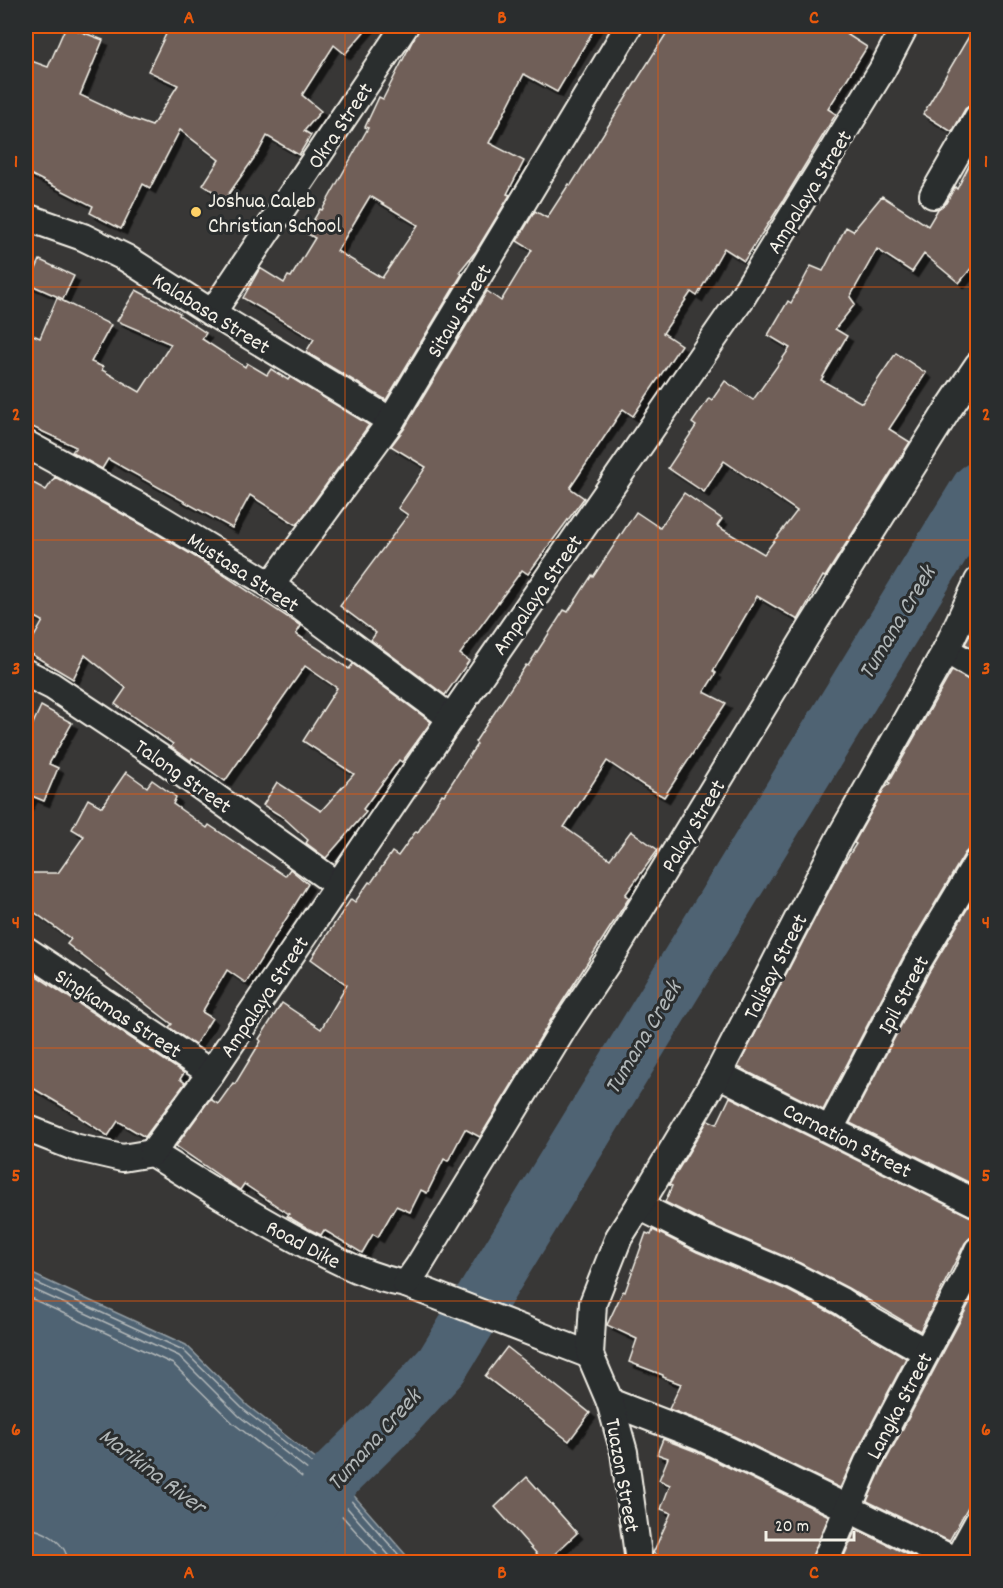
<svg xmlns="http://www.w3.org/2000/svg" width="1003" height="1588" font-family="Dekko,sans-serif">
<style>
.water{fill:#506373;stroke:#929ca2;stroke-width:1.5}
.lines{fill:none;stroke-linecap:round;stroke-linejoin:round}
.shore{stroke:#b2b8b9;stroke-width:1.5}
.river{stroke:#506373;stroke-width:54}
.building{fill:#6f5e58;stroke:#f4f1e8;stroke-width:1.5;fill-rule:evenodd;filter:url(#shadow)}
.street-casing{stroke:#f4f1e8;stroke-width:30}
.street{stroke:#2a2d2e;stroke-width:26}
.grid{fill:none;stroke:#e8590c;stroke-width:1.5;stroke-opacity:0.55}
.poi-dot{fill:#ffd166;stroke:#2a2d2e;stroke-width:2}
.labels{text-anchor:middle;stroke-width:6;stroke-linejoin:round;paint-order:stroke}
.street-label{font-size:22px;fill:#f4f1e8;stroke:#2a2d2e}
.poi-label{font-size:22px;fill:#f4f1e8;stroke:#2a2d2e;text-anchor:start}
.water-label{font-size:24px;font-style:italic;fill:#b2b8b9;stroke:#2a2d2e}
.neatline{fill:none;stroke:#e8590c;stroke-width:2}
.grid-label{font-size:20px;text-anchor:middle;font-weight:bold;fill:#e8590c}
</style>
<defs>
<filter id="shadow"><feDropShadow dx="5.5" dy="5.5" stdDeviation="0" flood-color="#0009"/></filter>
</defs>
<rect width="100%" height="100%" fill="#383736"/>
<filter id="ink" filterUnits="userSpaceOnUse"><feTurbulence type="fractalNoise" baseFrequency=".0167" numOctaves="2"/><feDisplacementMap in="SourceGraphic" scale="12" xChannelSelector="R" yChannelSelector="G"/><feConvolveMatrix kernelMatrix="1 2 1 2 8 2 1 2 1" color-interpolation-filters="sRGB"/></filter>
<g filter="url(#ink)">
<path class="water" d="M26,1271L186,1345L248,1406L336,1475L412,1562H50L26,1550Z"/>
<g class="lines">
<g class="shore">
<path d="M26,1278L183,1350L244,1410L332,1479L405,1562"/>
<path d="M26,1286L179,1356L239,1416L327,1485L395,1562"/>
<path d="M26,1296L173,1364L233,1423L320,1491L383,1562"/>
<path d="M26,1528C44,1529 67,1543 68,1562"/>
</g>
<path class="river" d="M279,1562L336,1475L392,1420L442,1365L978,489"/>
</g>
<g class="building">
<path d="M66,26L103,40L80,95L127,117L152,126L178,85L148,71L170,26H369L345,54L334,45L302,95L321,111L304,131L311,135L299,155L267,136L259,151L225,199L203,185L219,160L180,130L150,188L143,184L121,229L90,213L93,206L26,172V59L48,67Z"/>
<path d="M420,26H596L557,92L524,74L489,143L524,161L507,194L510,195L476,251L459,272L462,274L386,400L306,352L314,339L243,298L260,268L284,283L288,276L291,277L315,238L306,233L320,209L322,210L368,128L365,127L379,97L383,99ZM370,196L418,225L382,278L337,251Z"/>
<path d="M671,26H834L867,47L828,109L836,114L783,201L744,261L724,248L697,296L691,292L663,333L681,345L633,416L623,409L570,488L584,498L528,574L522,570L460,654L469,661L445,695L371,640L376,633L340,606L408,515L398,508L426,467L391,446L404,429L487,291L501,301L532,250L517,241L535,211L547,218L569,184L571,185Z"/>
<path d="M975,26H978V102L971,104L965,109L952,132L923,114Z"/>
<path d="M978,148V260L959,283L924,254L912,272L877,249L850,297L855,304L835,329L847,336L821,380L862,403L896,353L926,373L889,429L910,442L825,577L823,576L798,620L757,596L713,671L716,673L704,692L726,703L664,797L643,785L607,761L564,827L610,859L631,831L658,850L625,895L629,898L552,1018L480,1137L465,1129L448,1161L444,1159L427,1193L421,1190L410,1212L396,1206L378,1237L373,1234L362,1253L324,1230L321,1235L309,1229L287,1216L289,1214L244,1184L240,1190L176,1146L210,1099L218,1104L233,1083L235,1084L261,1041L259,1039L282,1003L321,1029L347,985L311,959L351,899L355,902L369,882L371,883L392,852L398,856L416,831L418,832L442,794L444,795L477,744L475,742L526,665L528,666L564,610L568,612L592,575L593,577L636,512L660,528L684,493L722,519L717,526L764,554L797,511L724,461L704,492L668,468L696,426L692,423L709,398L712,400L725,381L753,400L790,348L768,335L788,301L791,303L811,266L823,271L846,227L853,231L882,196L928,226L938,209L946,203L955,187L957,189Z"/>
<path d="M40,260L74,276L63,299L29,284Z"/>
<path d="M136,290L180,313L179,315L206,333L202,339L245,367L247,363L267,375L271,369L288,380L290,377L369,425L297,525L250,495L232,528L108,459L102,469L72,452L76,447L26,424V332L40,338L57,298L111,325L91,362L103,367L102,370L140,392L171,344L117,321Z"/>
<path d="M55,477L146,527L212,567L301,626L296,634L349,669L353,664L431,722L402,762L399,760L363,809L366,812L326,858L306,843L308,840L283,817L263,805L277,782L321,811L354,774L303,741L337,688L305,666L225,781L192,758L191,761L183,755L171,747L173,744L115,704L126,688L85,655L73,679L26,651L43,621L26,612V479L46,490Z"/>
<path d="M978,621V651L965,644Z"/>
<path d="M952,671L978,684V846L970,848L965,853L903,957L823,1110L738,1067L842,866L856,844L854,843L884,789L890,783L889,782Z"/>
<path d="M41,706L72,723L49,764L58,768L44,801L32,796L26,807V739Z"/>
<path d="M126,772L147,787L152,780L176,797L173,804L207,828L209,825L285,876L290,869L308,884L246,983L227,970L202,1012L212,1018L195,1045L169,1027L172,1024L67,944L71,939L26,906V873H58L84,836L72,829L88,799L102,807Z"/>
<path d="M978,891V1187L850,1123L929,972Z"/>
<path d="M26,969L184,1073L180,1079L185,1083L145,1137L118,1121L108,1136L79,1117L80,1116L26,1084Z"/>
<path d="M730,1097L971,1217L978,1219V1235L970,1238L965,1243L920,1331L848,1288L800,1263L709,1224L665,1202L672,1186L669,1185L708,1120L717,1124Z"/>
<path d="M653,1230L697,1252L787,1290L833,1314L906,1358L855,1455L840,1488L709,1424L669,1409L681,1384L663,1377V1375L629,1362L637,1339L607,1325L623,1291L625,1292L646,1233L651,1235Z"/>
<path d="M978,1287V1489L949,1541L867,1501L882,1468Z"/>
<path d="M507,1347L590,1413L569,1441L485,1376Z"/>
<path d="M663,1439L697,1452L829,1516L810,1563H674L653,1553L671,1513L661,1509L670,1485L659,1480L668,1458L657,1454Z"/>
<path d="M527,1477L577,1533L545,1563L495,1507Z"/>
<path d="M856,1529L925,1563H841Z"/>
</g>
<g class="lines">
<g class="street-casing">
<g id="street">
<path d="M933,195L978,117"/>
<path d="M26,217L83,237L126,258L212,313L391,421"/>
<path d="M212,313L405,26"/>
<path d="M26,444L153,514L271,585L451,718"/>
<path d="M271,585L391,421L629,26"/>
<path d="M946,650L978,669"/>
<path d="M26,673L52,686L165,761L338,885"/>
<path d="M26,950L211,1073"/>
<path d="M718,1074L978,1204"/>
<path d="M26,1128L74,1147L122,1158L152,1153C203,1185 254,1217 307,1245C340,1262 370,1278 406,1284L590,1355"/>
<path d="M830,1129L916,965L978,861"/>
<path d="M152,1153L211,1073L451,718L741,299L882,70L905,26"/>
<path d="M639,1206L703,1238L793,1276L841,1301L868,1319L926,1352"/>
<path d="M406,1284L418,1267L565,1026L613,954L811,628L947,411L978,365"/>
<path d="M610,1402L703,1438L944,1555L952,1562"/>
<path d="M639,1562L624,1452L610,1402L590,1355L593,1303L619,1237L639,1206L718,1074L839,839L946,650L978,581"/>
<path d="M825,1562L868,1462L967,1275L978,1250"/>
<path d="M956,1562L978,1522"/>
</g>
</g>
<use href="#street" class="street"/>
</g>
</g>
<path class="grid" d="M345,26V1562M658,26V1562M26,287H978M26,540H978M26,794H978M26,1048H978M26,1301H978"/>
<circle class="poi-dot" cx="196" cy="212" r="6"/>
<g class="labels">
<g class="street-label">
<text transform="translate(339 125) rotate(-56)" y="8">Okra Street</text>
<text transform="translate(808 191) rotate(-58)" y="8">Ampalaya Street</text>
<text transform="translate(458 310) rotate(-59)" y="8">Sitaw Street</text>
<text transform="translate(212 312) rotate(32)" y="8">Kalabasa Street</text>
<text transform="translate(244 571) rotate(33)" y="8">Mustasa Street</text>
<text transform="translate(536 594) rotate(-55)" y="8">Ampalaya Street</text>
<text transform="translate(184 775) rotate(35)" y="8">Talong Street</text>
<text transform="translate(692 825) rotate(-59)" y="8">Palay Street</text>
<text transform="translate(774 966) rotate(-63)" y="8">Talisay Street</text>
<text transform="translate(902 994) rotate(-62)" y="8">Ipil Street</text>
<text transform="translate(263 996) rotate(-56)" y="8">Ampalaya Street</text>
<text transform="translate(119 1012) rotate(33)" y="8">Singkamas Street</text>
<text transform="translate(848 1139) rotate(27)" y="8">Carnation Street</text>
<text transform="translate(304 1243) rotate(28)" y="8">Road Dike</text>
<text transform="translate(898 1405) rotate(-62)" y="8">Langka Street</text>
<text transform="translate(624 1475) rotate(80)" y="8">Tuazon Street</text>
</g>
<g class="poi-label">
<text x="208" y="207">Joshua Caleb<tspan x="208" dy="25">Christian School</tspan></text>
</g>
<g class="water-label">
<text transform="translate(896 622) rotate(-59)" y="8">Tumana Creek</text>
<text transform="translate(642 1037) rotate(-59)" y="8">Tumana Creek</text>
<text transform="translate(373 1439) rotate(-48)" y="8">Tumana Creek</text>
<text transform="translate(153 1470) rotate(37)" y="8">Marikina River</text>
</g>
</g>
<rect width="1003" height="1588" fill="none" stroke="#2a2d2e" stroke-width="66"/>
<path d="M766 1531v9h88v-9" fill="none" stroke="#f4f1e8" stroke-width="3"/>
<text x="775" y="1531" font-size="18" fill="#f4f1e8" stroke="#2a2d2e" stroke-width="4.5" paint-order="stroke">20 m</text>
<rect x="33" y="33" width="937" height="1522" class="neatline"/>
<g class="grid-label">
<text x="189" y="23">A</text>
<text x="502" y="23">B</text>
<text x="814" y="23">C</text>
<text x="16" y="167">1</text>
<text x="986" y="167">1</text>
<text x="16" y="420">2</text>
<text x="986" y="420">2</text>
<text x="16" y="674">3</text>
<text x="986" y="674">3</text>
<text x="16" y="928">4</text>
<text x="986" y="928">4</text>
<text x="16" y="1181">5</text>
<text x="986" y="1181">5</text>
<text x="16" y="1435">6</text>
<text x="986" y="1435">6</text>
<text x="189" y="1578">A</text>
<text x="502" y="1578">B</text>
<text x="814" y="1578">C</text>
</g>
</svg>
